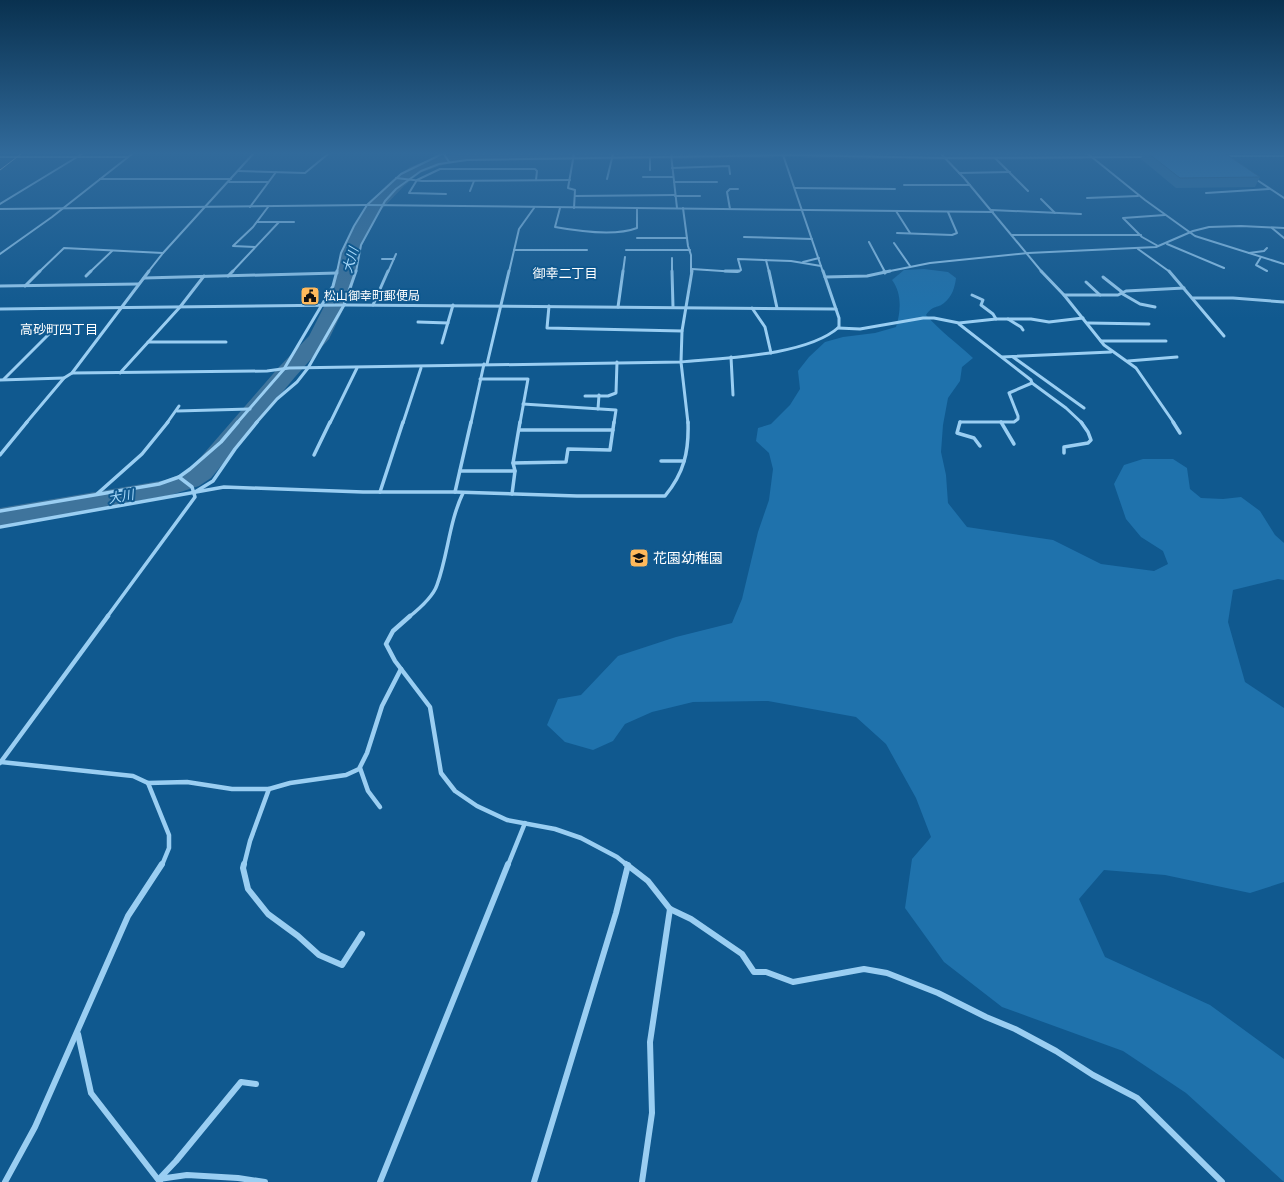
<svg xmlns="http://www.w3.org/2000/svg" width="1284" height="1182" font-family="'Alegreya Sans','Noto Sans JP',sans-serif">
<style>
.green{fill:#1f72ac}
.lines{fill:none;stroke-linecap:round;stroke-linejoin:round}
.river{fill:#3f749c;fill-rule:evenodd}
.street-far4{stroke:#9acef2;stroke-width:2}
.street-far3{stroke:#9acef2;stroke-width:3}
.street-far2{stroke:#9acef2;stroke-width:3.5}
.street-far1{stroke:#9acef2;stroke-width:4.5}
.street{stroke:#9acef2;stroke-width:6}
.tram{stroke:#fff;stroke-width:1}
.wall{fill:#31719f}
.building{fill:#3983b9;stroke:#285c82}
.labels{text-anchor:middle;stroke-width:4;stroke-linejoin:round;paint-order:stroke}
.far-poi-label{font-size:12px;fill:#fff;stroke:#10598f;text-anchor:start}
.far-water-label{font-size:13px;font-style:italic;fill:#a6d8fa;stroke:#10598f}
.far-neighbourhood-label{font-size:13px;fill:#fff;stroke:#10598f}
.poi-label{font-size:14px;fill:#fff;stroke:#10598f;text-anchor:start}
</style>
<rect width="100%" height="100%" fill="#10598f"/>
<path class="green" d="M924,269L948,272L956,278C955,287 952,297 944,303C937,309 934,304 926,315C940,331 957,343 973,358L962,367L960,381L948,398L943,425L941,452L946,475L948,503L967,527L1053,540L1101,564L1154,571L1168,564L1163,551L1141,537L1126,519L1114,484L1124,465L1143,459H1173L1187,468L1190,489L1201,498L1223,499L1241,497L1260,511L1275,535L1284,543V580L1278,579L1233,590L1228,622L1245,682L1284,708V882L1250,893L1165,875L1104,870L1079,899L1105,957L1210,1005L1284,1059V1182L1186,1093L1123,1051L1002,1007L944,962L905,908L912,859L931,837L916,798L886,744L856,717L768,701L693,702L652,712L625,724L613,741L593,750L565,742L547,725L558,699L581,695L618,656L676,637L732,623L742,599L758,532L769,500L773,469L769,453L756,441L758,428L771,424L790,405L800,389L798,371L809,357L825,342L843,337L875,333L896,327C901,311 902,293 892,280L904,270Z"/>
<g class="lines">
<g class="river">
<path d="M455,154H777L775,157L770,158L461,161L443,165L420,173L404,186L380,211L362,245L351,293L329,339L295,377L211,478L199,486L171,495L0,526V508L166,480L181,474L193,466L279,367L309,336L331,293L344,245L367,205L392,180L410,167L434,158Z"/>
<path d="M800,154H1087L1088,155L1086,158L1081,159L959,160L807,158L802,157Z"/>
<path d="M1090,154H1173L1171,157L1166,158H1097L1092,157Z"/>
</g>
<g class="street-far4">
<path d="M444,154L449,162"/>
<path d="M574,154L568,188L575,190L574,208"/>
<path d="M671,154L677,208"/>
<path d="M941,154L964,178L1042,272"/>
<path d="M1088,154L1145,200L1195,236L1284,264"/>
<path d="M783,155L823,272"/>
<path d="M1226,156H1284"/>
<path d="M0,157H128"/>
<path d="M650,158V170"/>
<path d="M995,158L1028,191"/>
<path d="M672,168L729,166L730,174"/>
<path d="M238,171L305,173L328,154"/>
<path d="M959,173L1010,172"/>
<path d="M643,177H673"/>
<path d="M396,178L422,181L570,180"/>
<path d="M1254,178L1284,198"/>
<path d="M100,179H231"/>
<path d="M607,179L613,154"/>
<path d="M229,182H268"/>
<path d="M674,182H717"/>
<path d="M904,185H970"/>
<path d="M795,188L895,189"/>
<path d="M470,191L474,181"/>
<path d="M1206,193L1269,189"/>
<path d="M446,194L409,193L417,180L440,169H535L537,171L536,180"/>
<path d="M575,196L675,195"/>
<path d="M675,196H700"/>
<path d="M1087,198L1138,196"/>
<path d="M1041,199L1055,213"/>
<path d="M0,204L82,154"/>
<path d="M250,207L276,172"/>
<path d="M560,208L555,227C577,231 616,236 637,228V208"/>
<path d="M683,208L688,246L691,255V272"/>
<path d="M0,209L367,205L993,212"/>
<path d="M730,209L727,192L730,189H738"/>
<path d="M991,210L1081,214"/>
<path d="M896,211L910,233"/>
<path d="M257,222H294"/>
<path d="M1272,228L1284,238"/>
<path d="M897,233L952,235L957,233L948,212"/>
<path d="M1012,235H1141"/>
<path d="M744,237L812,239"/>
<path d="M637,238H687"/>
<path d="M869,242L885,272"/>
<path d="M894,243L910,266"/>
<path d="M1167,244L1224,268"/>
<path d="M1158,246L1142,237L1123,218L1165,215"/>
<path d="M255,247L233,246L253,227L268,207"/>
<path d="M1138,249L1170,272"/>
<path d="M514,250H587"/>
<path d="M626,250H690"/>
<path d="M1249,253L1264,251L1267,248"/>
<path d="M0,254L52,217L132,154"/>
<path d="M1261,257L1256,265L1267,271"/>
<path d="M672,258V272"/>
<path d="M382,259H394"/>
<path d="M766,260L769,272"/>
<path d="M803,262L819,258"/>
<path d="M692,269L737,272L741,270L738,259L791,261L821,266"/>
<path d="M39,272L64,248L163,253"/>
<path d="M90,272L112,251"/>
<path d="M148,272L163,253L253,154"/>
<path d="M232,272L279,222"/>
<path d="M337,272L341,253L354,226L367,205L401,174L442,154"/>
<path d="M356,272L361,245L385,201L396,189L421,171L439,164L467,160L792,155L945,158L1147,157"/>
<path d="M388,272L396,254"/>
<path d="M509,272L519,229L534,208"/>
<path d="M623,272L625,257"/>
<path d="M885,272L930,263L1028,253L1156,247L1193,231L1209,227L1241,226L1284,228"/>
</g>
<g class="street-far3">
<path d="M672,271L673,307"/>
<path d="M725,271H739"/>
<path d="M769,271L777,308"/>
<path d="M884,271L885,273"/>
<path d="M1041,271L1064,295L1104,345L1136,368L1174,423"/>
<path d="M1169,271L1224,336"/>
<path d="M86,276L91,271"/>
<path d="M228,276L233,271"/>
<path d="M825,277L867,276L890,271"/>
<path d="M1103,277L1122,292"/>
<path d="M144,278L337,273"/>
<path d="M1086,282L1100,295"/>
<path d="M0,286L138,284"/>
<path d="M25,286L40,271"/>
<path d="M1121,293L1140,304L1155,307"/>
<path d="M972,295L983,300L981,305L993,314L996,319"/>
<path d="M1064,295H1118L1126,291L1184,288"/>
<path d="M1193,298H1233L1284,302"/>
<path d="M373,305L388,271"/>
<path d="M549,306L547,328L682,331"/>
<path d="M618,307L623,271"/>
<path d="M752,308L765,327L771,353"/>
<path d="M0,309L344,305L836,309"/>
<path d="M1008,319L1021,327L1023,330"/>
<path d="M418,322L448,323"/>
<path d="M1088,323L1149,324"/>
<path d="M959,324L1031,380L1032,383L1066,408L1082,423"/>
<path d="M838,328L860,329L923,318H934L959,323L996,319H1031L1049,322L1083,318"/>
<path d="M1101,341H1166"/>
<path d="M148,342H226"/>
<path d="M442,343L453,305"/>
<path d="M731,357L733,395"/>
<path d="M1002,357L1111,352"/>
<path d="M1013,357L1084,408"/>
<path d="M1128,361L1177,357"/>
<path d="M487,364L509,271"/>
<path d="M72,373L267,371L289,368L681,362L682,331L692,271"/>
<path d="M120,373L180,307L204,276"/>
<path d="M4,379L49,334"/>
<path d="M480,379H528L520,423"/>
<path d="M0,380L64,378"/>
<path d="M585,396H608L616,393L617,362"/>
<path d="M523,404L616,410L614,423"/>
<path d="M598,409L599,395"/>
<path d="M177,411L250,409"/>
<path d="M1001,422L1002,423"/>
<path d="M26,423L64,378L72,373L149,271"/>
<path d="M167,423L179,406"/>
<path d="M237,423L284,369L333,286L337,271"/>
<path d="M256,423L277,399L297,382L308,368L344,305L356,271"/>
<path d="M330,423L357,368"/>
<path d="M403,423L421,368"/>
<path d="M471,423L484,364"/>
<path d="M688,423L681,362C723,358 807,356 839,327V318L823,271"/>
<path d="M960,423V422H1014L1018,419V416L1009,393L1032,383"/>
</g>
<g class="street-far2">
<path d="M960,422L957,433L974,438L980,446"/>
<path d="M1001,422L1014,444"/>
<path d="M1173,422L1180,433"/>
<path d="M519,430H613"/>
<path d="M1064,453V447L1088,443L1091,440L1088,432L1081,422"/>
<path d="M0,455L27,422"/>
<path d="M314,455L330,422"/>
<path d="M661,461H684"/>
<path d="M513,463L566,462L568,449L610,450L614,422"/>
<path d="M460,471H515"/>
<path d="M195,492L213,481L235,449L257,422"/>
<path d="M380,492L403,422"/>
<path d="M455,492L471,422"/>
<path d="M97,494L142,454L168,422"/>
<path d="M512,494L515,471L513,463L520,422"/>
<path d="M0,511L159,484L179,477L190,469L221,442L238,422"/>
<path d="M0,527L224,487L363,492H455L577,496H665C684,473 689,452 688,422"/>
<path d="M107,617L195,497L192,487L179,477"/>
<path d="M409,617C419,609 433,597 437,585C448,555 449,522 463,493"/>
</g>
<g class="street-far1">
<path d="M410,616L393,631L386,644L395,661L430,707L441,773L455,791L477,806L507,820L555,829L581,838L617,857L627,865"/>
<path d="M1,762L133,776L148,783L169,835V848L162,865"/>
<path d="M0,763L108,616"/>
<path d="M360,768L368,791L380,807"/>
<path d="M148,783L187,782L232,789H269L250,841L244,865"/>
<path d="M269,789L290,783L346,775L359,769L367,753L382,706L401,669"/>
<path d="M508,865L525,823"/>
</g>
<g class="street">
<path d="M244,864L243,868L248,889L268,914L298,936L319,955L342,965L362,934"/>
<path d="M626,864L648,881L670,909L691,919L742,954L754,972H766L793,982L864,969L887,973L938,993L986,1017L1015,1029L1056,1051L1093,1075L1137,1098L1222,1182"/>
<path d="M78,1034L91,1093L160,1182"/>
<path d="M256,1084L241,1082L176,1161L159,1179L187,1175L238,1178L265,1182"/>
<path d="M5,1182L35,1127L128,916L162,864"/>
<path d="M380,1182L508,864"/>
<path d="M534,1182L616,913L628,865"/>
<path d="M642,1182L652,1113L650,1042L670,909"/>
</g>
<path class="tram" d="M0,170L21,154"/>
</g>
<path class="wall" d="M1143,154H1226L1260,177L1255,187L1176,188L1141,159Z"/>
<path class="building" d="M1149,154H1226L1260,177L1180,178Z"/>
<linearGradient id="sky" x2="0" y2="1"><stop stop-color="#09314f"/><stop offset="0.48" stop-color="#316a9b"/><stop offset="1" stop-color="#316a9b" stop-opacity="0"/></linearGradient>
<rect width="1284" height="319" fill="url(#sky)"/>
<defs>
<g id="civic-square" transform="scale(1)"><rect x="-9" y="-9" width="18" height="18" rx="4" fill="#ffb95b" stroke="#10598f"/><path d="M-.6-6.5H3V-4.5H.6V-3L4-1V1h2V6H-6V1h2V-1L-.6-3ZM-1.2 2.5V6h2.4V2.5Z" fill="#111"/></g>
<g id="school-square" transform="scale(1)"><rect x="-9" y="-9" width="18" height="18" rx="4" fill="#ffb95b" stroke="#10598f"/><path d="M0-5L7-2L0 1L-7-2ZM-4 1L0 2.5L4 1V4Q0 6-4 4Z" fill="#111"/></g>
</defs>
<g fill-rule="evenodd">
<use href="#civic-square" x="310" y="296"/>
<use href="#school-square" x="639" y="558"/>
</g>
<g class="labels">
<g class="far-poi-label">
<text x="324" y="300">松山御幸町郵便局</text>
</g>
<g class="far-water-label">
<text transform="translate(350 260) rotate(-74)" y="5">大川</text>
<text transform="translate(121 496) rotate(-10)" y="5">大川</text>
</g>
<g class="far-neighbourhood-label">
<text x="565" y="278">御幸二丁目</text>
<text x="59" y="334">高砂町四丁目</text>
</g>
<g class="poi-label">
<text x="653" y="563">花園幼稚園</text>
</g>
</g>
</svg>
